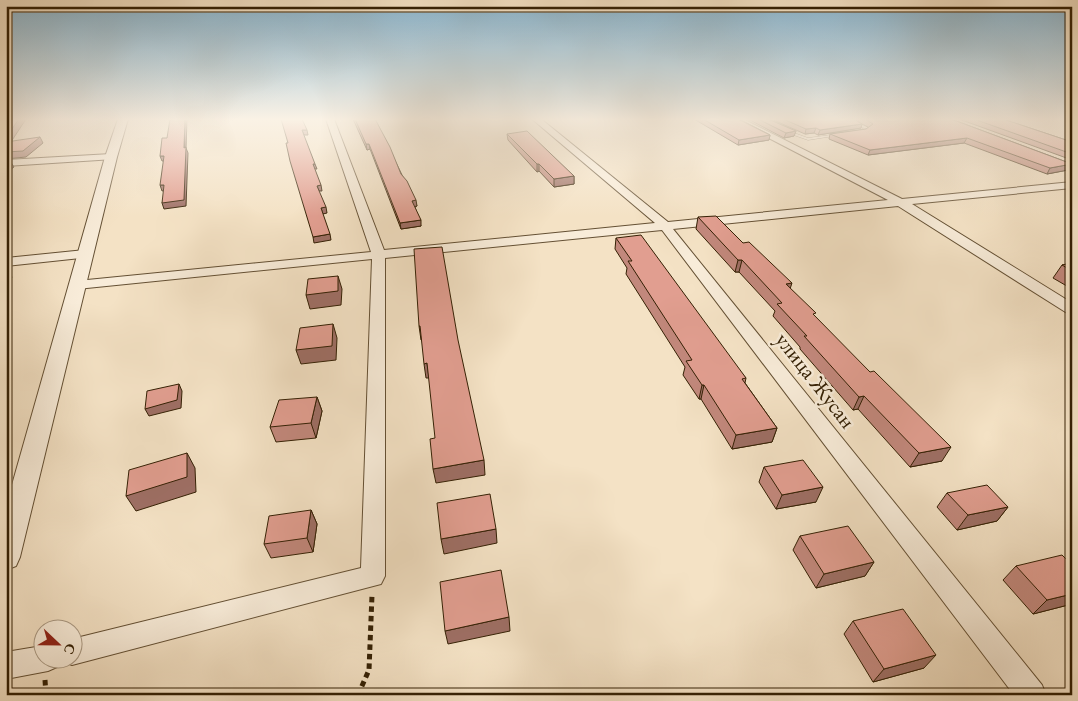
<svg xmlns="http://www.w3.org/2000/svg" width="1078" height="701" font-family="'EB Garamond',serif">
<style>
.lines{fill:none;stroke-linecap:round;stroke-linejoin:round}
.service-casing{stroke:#645034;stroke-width:1}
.minor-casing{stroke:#645034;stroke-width:2}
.tertiary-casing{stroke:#645034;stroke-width:2}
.path{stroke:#342004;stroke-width:5;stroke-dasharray:5.5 4;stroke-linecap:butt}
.service{fill:#f8ecd9;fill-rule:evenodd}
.minor{fill:#f8ecd9;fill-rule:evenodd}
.tertiary{fill:#f8ecd9;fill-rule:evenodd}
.wall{fill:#c2887c;stroke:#342004}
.shaded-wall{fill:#9e6f65;stroke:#342004}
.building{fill:#e19e90;stroke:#342004}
.labels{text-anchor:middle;stroke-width:5;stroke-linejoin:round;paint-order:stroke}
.street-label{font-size:22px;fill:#342004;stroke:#f8ecd9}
</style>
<rect width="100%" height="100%" fill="#f4e2c5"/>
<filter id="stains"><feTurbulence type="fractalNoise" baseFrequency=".004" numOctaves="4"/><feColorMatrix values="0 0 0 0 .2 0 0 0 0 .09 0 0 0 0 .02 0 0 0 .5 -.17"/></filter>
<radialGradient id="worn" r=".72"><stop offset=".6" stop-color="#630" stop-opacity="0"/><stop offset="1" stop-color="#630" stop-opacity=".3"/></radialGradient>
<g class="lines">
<g class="service-casing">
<g id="service">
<path d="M846,119H851L869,128L860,133H858V131L864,128Z"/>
<path d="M786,130L808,138L838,134L840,135L808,140L785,132L784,131Z"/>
</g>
</g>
<g class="minor-casing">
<g id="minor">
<path d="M326,119H334L384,250L655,223L532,119H541L668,222L888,200L732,119H743L902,199L1072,182V188L912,204L1072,303V314L1067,313L898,206L673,229L1042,685L1046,695H1014L662,230L385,258V576L381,584L72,665L63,661L61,658H72V639L361,568L372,259L77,289L70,285L77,281L371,252Z"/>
<path d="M111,154L116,157L114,159L6,166V160Z"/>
<path d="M85,250L90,251L91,254L90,257L6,266V258Z"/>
<path d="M42,646V658H61L57,667L48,671L6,679V652Z"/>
</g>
</g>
<g class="tertiary-casing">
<path id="tertiary" d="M118,119H128L117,157L20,557L16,566L6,570V506L105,157Z"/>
</g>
<g class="path">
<path d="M45,680L46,695"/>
<path d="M358,695L369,670L372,595"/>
</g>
<use href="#service" class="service"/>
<use href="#minor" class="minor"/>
<use href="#tertiary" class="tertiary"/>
</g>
<g class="wall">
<path d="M353,119H375L417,206L415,207L421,226L401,229L370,149L367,150Z"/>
<path d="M694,119H739L770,135L769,140L738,145Z"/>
<path d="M748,119H768L796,131L794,136L784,138Z"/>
<path d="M771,119H951L1072,164L1068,170L1047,174L964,143L868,155L829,139L830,134L866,129L868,127L862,124L861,128L818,135L814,133L805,134Z"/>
<path d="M959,119H1003L1072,142V160Z"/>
<path d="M507,134L574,176V184L554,187L539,171L537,172L508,140Z"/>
<path d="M698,217L743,243L790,288L942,461L910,467L858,409L853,410L800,349V347L773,316L775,311L739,272H735L696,229Z"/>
<path d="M616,238L746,378L745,383L777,428L772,442L732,449L701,399H699L683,375L685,367L626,274L627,268L615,249Z"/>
<path d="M1072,263V289L1053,278L1062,265Z"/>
<path d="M317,397L322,411L316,438L276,442L270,427Z"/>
<path d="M764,467L816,502L776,509L759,482Z"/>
<path d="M947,493L1008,507L997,521L957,530L937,507Z"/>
<path d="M311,510L317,524L313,552L271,558L264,544Z"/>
<path d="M800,536L874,562L865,576L816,588L793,550Z"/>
<path d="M1072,565V604L1033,614L1003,580L1016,566Z"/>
<path d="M853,621L924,668L873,682L844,634Z"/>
</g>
<g class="shaded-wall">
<path d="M19,119H26L7,148L6,137Z"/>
<path d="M185,119H187L186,148L188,153L186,206L164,209L162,203L184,148Z"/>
<path d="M862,124L861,128L818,135L820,130Z"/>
<path d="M816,128L814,133L805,134L806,129Z"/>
<path d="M302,130H307L308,135H304Z"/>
<path d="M796,131L794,136L784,138L786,133Z"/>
<path d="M770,135L769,140L738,145L739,140Z"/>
<path d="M40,137L43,143L26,157L6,159V152Z"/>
<path d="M967,138L964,143L868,155L870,150Z"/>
<path d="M366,144H369L370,149L367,150Z"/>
<path d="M160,156H164L166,161H162Z"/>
<path d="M10,161L14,167L6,173V164Z"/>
<path d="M313,164H315L317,169H314Z"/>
<path d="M537,164H539V171L537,172Z"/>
<path d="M1072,164L1068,170L1047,174L1050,168Z"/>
<path d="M574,176V184L554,187V179Z"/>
<path d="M160,185H164L167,190L162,191Z"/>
<path d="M321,185L322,191H319L317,186Z"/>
<path d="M416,200L417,206L413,207L412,201Z"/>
<path d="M326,207L327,213L323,214L321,208Z"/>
<path d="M421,220V226L401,229L400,223Z"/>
<path d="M330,234L331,240L314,243L313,237Z"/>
<path d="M738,260H742L739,272H735Z"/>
<path d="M6,269L12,277L6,288Z"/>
<path d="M338,276L342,289L341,305L310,309L306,295Z"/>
<path d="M792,283L788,295L786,284Z"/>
<path d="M333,324L337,338L336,360L301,364L296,350Z"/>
<path d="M419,326H420L422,340H421Z"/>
<path d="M427,363L429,378H426L424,364Z"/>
<path d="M179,384L182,391L181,408L149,416L145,409Z"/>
<path d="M702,385H704L701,399H699Z"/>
<path d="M864,396L858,409L853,410L859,397Z"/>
<path d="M317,397L322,411L316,438L311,423Z"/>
<path d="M777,428L772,442L732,449L736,435Z"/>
<path d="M951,447L942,461L910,467L919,453Z"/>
<path d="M187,453L195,468L196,492L136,511L126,496Z"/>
<path d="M484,460L485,475L436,483L433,469Z"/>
<path d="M823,487L816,502L776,509L782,495Z"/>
<path d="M1008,507L997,521L957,530L968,515Z"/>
<path d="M311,510L317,524L313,552L307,538Z"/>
<path d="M496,529L497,543L444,554L441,539Z"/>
<path d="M874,562L865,576L816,588L824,574Z"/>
<path d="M1072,594V604L1033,614L1047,600Z"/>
<path d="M509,617L510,631L448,644L445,631Z"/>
<path d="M936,655L924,668L873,682L884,669Z"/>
</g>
<g class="building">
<path d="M6,119H19L6,137Z"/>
<path d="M170,119H185L184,148L186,147L184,200L162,203L164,185H160L164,156H160L162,138H167Z"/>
<path d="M281,119H302L307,130H302L315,164H313L321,185L317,186L326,207L321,208L330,234L313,237L290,161L286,143H288Z"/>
<path d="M355,119H375L390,147L401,174L407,181L416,200L412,201L421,220L400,223L369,144H366Z"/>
<path d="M703,119H738L770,135L739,140Z"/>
<path d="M758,119H768L796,131L786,133Z"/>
<path d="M783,119H854L862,124L820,130L816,128L806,129Z"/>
<path d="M865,119H951L1072,164L1050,168L967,138L870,150L830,134L866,129L873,124Z"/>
<path d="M974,119H1003L1072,142V154Z"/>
<path d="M527,131L574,176L554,179L539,164H537L507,134Z"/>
<path d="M40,137L23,151L6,152V142Z"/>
<path d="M716,216L743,243L749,242L792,283L786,284L816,313L813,314L870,372L874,371L951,447L919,453L864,396L859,397L804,336H807L777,304L782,303L742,260H738L698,217Z"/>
<path d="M641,235L746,378L742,379L777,428L736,435L704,385H702L686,361L692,360L628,261H632L616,238Z"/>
<path d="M442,247L458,340L484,460L433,469L430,439L435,438L427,363L424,364L420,326H419L414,249Z"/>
<path d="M1072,263V271L1062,265Z"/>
<path d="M338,276V291L306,295L308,279Z"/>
<path d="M333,324L332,346L296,350L300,328Z"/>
<path d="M179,384L177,400L145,409L147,391Z"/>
<path d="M317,397L311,423L270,427L279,400Z"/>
<path d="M187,453V477L126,496L129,470Z"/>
<path d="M803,460L823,487L782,495L764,467Z"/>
<path d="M987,485L1008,507L968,515L947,493Z"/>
<path d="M490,494L496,529L441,539L437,503Z"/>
<path d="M311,510L307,538L264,544L269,516Z"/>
<path d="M848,526L874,562L824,574L800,536Z"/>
<path d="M1062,555L1072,565V594L1047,600L1016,566Z"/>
<path d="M501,570L509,617L445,631L440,582Z"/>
<path d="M903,609L936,655L884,669L853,621Z"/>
</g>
<linearGradient id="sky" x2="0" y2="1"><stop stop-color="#89b8d4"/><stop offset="0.55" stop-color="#faf2e5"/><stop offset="1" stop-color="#faf2e5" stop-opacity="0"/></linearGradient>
<rect width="1078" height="217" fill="url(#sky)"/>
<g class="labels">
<g class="street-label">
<text transform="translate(816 380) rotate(52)" y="8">улица Жусан</text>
</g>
</g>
<rect width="1078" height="701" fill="none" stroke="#f4e2c5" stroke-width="25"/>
<rect x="8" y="8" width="1063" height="686" fill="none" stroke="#342004" stroke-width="2.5"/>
<rect x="12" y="12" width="1053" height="676" fill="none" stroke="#342004"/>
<g transform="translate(58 644) rotate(112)"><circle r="24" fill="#f8ecd9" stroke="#aa9a84"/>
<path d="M0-4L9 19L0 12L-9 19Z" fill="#8f2418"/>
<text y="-8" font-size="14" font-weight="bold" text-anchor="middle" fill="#342004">С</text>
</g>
<rect width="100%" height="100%" filter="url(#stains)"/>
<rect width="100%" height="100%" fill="url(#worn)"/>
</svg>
